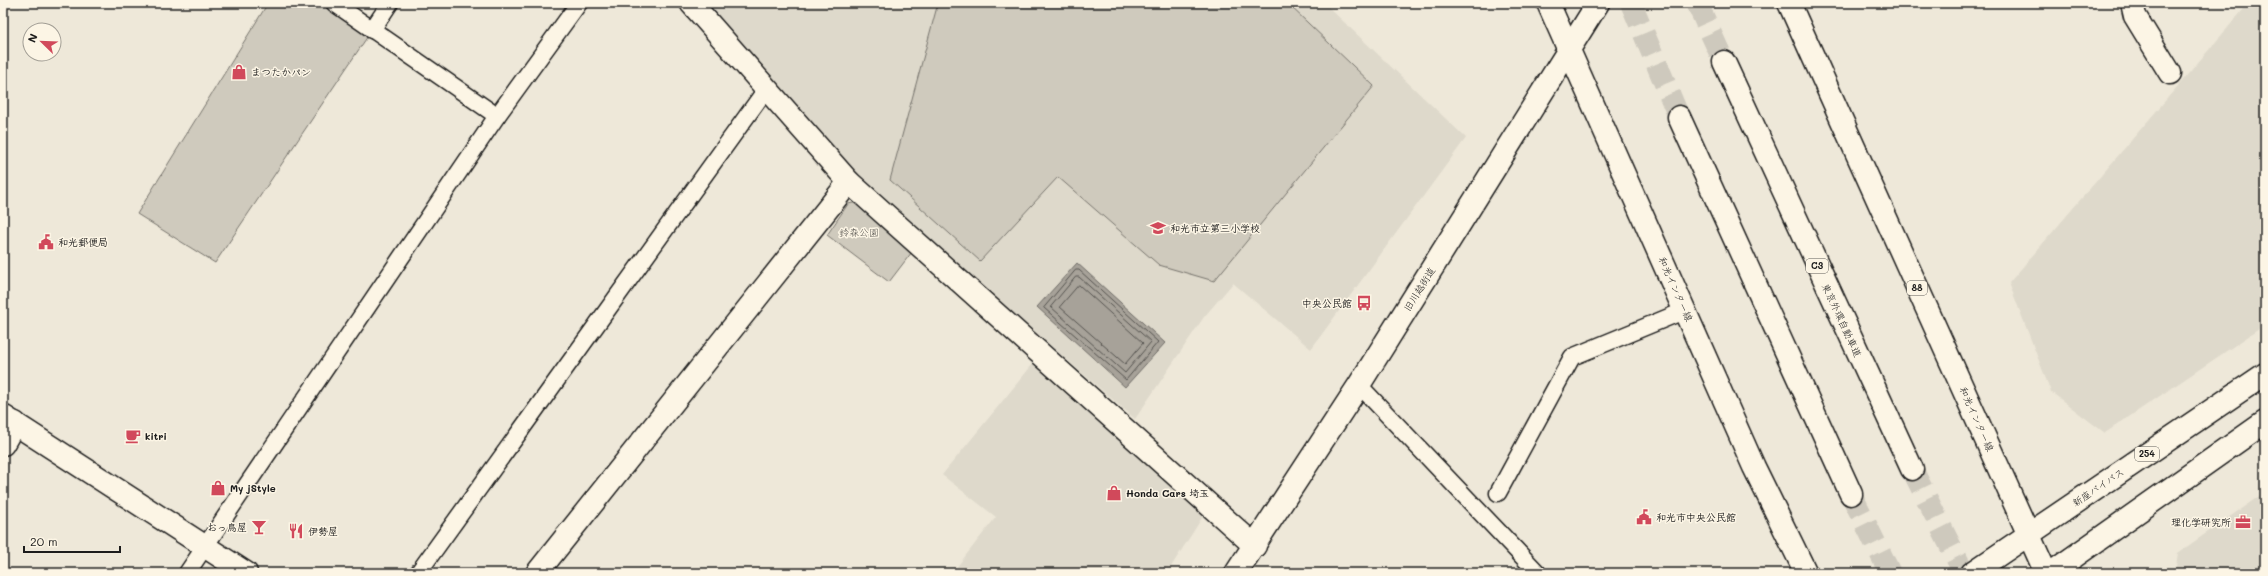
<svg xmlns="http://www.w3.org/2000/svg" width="2268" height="576" font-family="Mali,'Klee One',sans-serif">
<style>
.built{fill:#ded9cb}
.green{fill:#cfcabd;stroke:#76736c}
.water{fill:#a7a299;stroke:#6f6c67}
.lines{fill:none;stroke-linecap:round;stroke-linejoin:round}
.shore{stroke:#54524e;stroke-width:1}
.motorway-tunnel{stroke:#cec9bd;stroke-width:22;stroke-dasharray:22 11;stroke-linecap:butt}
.service-casing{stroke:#1c1c1c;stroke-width:19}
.minor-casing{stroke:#1c1c1c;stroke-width:25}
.tertiary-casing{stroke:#1c1c1c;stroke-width:25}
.secondary-casing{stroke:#1c1c1c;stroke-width:25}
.primary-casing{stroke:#1c1c1c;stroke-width:25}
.trunk-casing{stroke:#1c1c1c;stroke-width:25}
.motorway-casing{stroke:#1c1c1c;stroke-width:25}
.service{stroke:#fcf5e5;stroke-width:16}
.minor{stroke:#fcf5e5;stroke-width:22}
.tertiary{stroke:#fcf5e5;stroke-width:22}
.secondary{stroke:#fcf5e5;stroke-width:22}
.primary{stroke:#fcf5e5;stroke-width:22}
.trunk{stroke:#fcf5e5;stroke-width:22}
.motorway{stroke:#fcf5e5;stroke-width:22}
.labels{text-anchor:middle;stroke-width:3;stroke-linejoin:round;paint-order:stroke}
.shield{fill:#fcf5e5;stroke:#5f5d58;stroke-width:1}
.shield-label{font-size:9px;font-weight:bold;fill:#1c1c1c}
.poi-label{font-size:10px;font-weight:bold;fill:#1c1c1c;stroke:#fcf5e5;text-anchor:start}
.park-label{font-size:10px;fill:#52504c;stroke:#fcf5e5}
.street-label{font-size:10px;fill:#1c1c1c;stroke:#fcf5e5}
</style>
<rect width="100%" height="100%" fill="#eee8d9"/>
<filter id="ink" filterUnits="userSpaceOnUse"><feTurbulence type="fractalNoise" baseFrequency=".025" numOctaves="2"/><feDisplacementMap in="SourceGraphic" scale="8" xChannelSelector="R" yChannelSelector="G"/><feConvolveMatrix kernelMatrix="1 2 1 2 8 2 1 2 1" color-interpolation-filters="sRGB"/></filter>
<g filter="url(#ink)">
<g class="built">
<path d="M704,3H1324L1466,138L1311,349L1233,283L1204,317L1135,419L854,174Z"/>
<path d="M2249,3H2265V325L2105,433L2051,392L2009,283Z"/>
<path d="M1037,359L1207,510L1167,573H952L996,517L942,475Z"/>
<path d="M2265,492V573H2175L2178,553Z"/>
</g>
<g class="green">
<path d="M268,3H334L372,30L215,263L137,214Z"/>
<path d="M938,3H1287L1374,86L1214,281L1159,265L1058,177L980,261L890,180Z"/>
<path d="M858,202L915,248L889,282L827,235L848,204Z"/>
</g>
<path class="water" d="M1077,263L1165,343L1125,387L1037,307Z"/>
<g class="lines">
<g class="shore">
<path d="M1076,270H1079L1158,342L1126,380L1044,308Z"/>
<path d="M1076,277H1079L1151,342L1125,373L1051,307Z"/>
<path d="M1079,285L1143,343L1125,364L1060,307Z"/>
</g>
<g class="motorway-tunnel">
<path d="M1631,3L1679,117"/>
<path d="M1697,3L1724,62"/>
<path d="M1912,469L1964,573"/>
<path d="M1851,494L1890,573"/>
</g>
<g class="service-casing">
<g id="service">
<path d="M334,3L497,116"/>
<path d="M372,30L390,3"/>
<path d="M1359,385L1538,573"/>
<path d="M1498,493L1572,357L1686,310"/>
<path d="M187,573L497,116L579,3"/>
<path d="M418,573L767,88"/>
</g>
</g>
<g class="minor-casing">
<g id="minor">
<path d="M691,3L849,182L1255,546"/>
<path d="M2132,3L2135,16L2170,73"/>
<path d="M3,444L15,423"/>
<path d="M537,573L849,182"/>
</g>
</g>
<g class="tertiary-casing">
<path id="tertiary" d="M3,416L246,573"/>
</g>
<g class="secondary-casing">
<path id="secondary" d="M1236,573L1359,385L1598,3"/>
</g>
<g class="primary-casing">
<g id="primary">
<path d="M1548,3L1754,467L1806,573"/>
<path d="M1789,3L2046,573"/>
</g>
</g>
<g class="trunk-casing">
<g id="trunk">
<path d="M1972,573L2265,374"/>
<path d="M2051,573L2265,422"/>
</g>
</g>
<g class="motorway-casing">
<g id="motorway">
<path d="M1724,62L1912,469"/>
<path d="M1679,117L1851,494"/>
</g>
</g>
<use href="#service" class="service"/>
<use href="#minor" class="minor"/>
<use href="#tertiary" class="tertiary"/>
<use href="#secondary" class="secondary"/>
<use href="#primary" class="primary"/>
<use href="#trunk" class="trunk"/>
<use href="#motorway" class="motorway"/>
</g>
</g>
<defs>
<g id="shop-bare" transform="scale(1.2)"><path d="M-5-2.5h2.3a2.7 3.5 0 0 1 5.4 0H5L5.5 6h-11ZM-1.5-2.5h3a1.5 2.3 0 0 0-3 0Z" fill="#d1495b" stroke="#fcf5e5" stroke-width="2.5" paint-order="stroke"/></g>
<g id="school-bare" transform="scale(1.2)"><path d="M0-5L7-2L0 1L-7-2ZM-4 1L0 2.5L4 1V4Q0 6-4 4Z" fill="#d1495b" stroke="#fcf5e5" stroke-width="2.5" paint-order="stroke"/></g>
<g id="civic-bare" transform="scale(1.2)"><path d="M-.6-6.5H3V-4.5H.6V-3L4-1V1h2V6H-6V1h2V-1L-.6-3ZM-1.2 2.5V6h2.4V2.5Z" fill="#d1495b" stroke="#fcf5e5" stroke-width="2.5" paint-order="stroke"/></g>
<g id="bus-bare" transform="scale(1.2)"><path d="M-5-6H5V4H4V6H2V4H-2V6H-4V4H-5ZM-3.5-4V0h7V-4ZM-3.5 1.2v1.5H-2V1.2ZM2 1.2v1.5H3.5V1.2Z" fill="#d1495b" stroke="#fcf5e5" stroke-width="2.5" paint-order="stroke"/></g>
<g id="cafe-bare" transform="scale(1.2)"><path d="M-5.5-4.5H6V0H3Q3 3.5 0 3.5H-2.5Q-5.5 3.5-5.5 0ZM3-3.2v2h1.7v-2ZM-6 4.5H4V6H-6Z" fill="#d1495b" stroke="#fcf5e5" stroke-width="2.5" paint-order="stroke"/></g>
<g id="office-bare" transform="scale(1.2)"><path d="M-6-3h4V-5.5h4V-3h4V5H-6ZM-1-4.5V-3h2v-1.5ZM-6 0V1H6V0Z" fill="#d1495b" stroke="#fcf5e5" stroke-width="2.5" paint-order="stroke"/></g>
<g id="bar-bare" transform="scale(1.2)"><path d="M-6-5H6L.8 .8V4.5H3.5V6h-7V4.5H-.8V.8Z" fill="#d1495b" stroke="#fcf5e5" stroke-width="2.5" paint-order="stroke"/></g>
<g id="restaurant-bare" transform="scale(1.2)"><path d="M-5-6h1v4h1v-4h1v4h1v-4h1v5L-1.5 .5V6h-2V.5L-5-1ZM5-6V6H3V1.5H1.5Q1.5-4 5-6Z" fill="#d1495b" stroke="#fcf5e5" stroke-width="2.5" paint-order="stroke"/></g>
</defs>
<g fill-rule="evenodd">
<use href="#shop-bare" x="239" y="72"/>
<use href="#school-bare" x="1158" y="228"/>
<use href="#civic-bare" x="46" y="242"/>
<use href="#bus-bare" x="1364" y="303"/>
<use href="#cafe-bare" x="133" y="436"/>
<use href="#shop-bare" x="218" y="488"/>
<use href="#shop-bare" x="1114" y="493"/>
<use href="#civic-bare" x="1644" y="517"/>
<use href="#office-bare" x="2243" y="522"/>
<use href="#bar-bare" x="259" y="527"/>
<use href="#restaurant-bare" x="296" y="531"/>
</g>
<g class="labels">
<g class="shield">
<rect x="1806" y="259" width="22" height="14" rx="3"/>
<rect x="1907" y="281" width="20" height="14" rx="3"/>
<rect x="2135" y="447" width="24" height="14" rx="3"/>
</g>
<g class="shield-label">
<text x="1817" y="269">C3</text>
<text x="1917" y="291">88</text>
<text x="2147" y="457">254</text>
</g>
<g class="poi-label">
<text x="251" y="76">まつたかパン</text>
<text x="1170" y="232">和光市立第三小学校</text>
<text x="58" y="246">和光郵便局</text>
<text x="1352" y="307" text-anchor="end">中央公民館</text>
<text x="145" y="440">kitri</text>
<text x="230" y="492">My jStyle</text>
<text x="1126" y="497">Honda Cars 埼玉</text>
<text x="1656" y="521">和光市中央公民館</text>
<text x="2231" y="526" text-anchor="end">理化学研究所</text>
<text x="247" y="531" text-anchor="end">おっ鳥屋</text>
<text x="308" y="535">伊勢屋</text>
</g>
<g class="park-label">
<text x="859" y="236">鈴森公園</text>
</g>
<g class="street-label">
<text transform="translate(1419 289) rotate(-58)" y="4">旧川越街道</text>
<text transform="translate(1676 289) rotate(66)" y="4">和光インター線</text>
<text transform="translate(1842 320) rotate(65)" y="4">東京外環自動車道</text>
<text transform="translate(1977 419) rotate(66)" y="4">和光インター線</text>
<text transform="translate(2098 487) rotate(-34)" y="4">新座バイパス</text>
</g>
</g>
<rect width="2268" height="576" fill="none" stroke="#fcf5e5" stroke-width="16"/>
<rect x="8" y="8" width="2252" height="560" fill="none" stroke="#1c1c1c" stroke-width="1.5" filter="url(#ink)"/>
<g transform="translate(42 42) rotate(293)"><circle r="19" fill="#fcf5e5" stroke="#a29e95"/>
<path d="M0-3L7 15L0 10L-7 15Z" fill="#d1495b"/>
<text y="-6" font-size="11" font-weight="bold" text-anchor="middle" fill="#1c1c1c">N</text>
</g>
<path d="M24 546v6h96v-6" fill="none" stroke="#1c1c1c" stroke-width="2"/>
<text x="30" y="546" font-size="12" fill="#1c1c1c" stroke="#fcf5e5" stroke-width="3" paint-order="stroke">20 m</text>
</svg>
